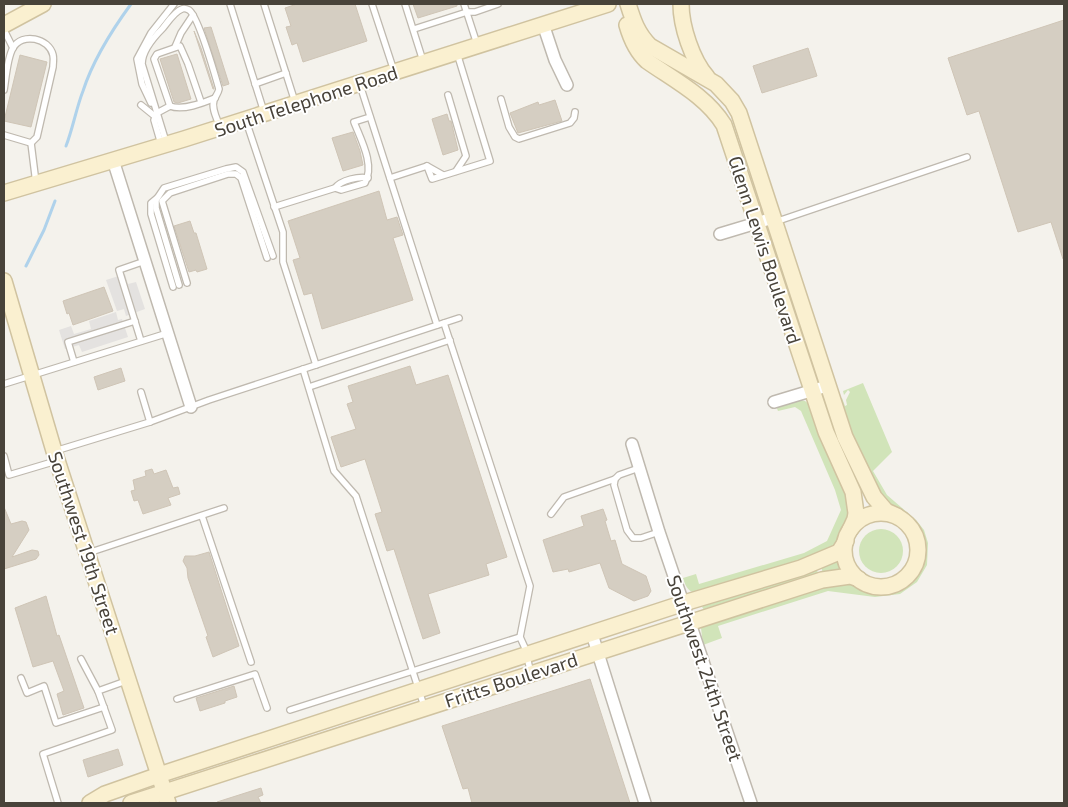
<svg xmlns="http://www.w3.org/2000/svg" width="1068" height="807" font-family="'Exo 2',sans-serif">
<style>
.green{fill:#d1e4b9}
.parking{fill:#e4e2e0}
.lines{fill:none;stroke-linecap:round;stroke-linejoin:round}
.stream{stroke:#afd2eb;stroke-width:3}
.building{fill:#d5cec2;stroke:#cfc5b6}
.lane-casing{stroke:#bfb9af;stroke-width:8}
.street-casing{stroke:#bfb9af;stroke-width:14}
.secondary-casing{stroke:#d0c3a0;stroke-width:18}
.lane{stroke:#fff;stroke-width:5.5}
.street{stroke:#fff;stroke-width:11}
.secondary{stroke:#faf0d0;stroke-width:15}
.labels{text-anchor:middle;stroke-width:4;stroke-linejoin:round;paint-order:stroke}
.street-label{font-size:19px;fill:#48433a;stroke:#fff}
</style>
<rect width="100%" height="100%" fill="#f4f2ec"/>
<g class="green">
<path d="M863,383L892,452L873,471L887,495L916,520L924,530L928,543L927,565L917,582L900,594L875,597L828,591L718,626L722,638L703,645L701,628L705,624C731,615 758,606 785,597C798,593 811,587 825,584C832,582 845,581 852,582C860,584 867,590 877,592C912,596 932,558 916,529C910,519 898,515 889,508C885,505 882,501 879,497L838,401L842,398L845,406L847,405L846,400L850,392L848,390L844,395L843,391Z"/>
<path d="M799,400L805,401L810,405L843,482L850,509L845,530L841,539L826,554L698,594C689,592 686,588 683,578L696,574L699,584L804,553L827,541L841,510L835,490L801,411L795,407L778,411L776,406Z"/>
<circle cx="881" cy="551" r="22"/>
<path d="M839,560L843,569L823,574L821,566Z"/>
<path d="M816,568L819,575L705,611L702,607L704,605Z"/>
</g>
<g class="parking">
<path d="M125,274L128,284L136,282L145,309L126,316L124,309L117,311L106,280Z"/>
<path d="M116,312L118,320L122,319L128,337L82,352L79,345L65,349L59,330L71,326L74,334L91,329L89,321Z"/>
</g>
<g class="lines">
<g class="stream">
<path d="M66,146C73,128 76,109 83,91C93,60 112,30 131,4"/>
<path d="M26,266L44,230L55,201"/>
</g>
</g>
<g class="building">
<path d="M297,4H355L367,41L303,62L297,43L292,45L286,27L291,26L285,8Z"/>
<path d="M413,4H457V6L418,18Z"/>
<path d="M1064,20V259H1063L1051,222L1018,232L979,111L967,115L948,58Z"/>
<path d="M211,27L229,84L223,86L204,28Z"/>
<path d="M194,31L201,48L214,89H213Z"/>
<path d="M808,48L817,76L762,93L753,66Z"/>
<path d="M177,54L191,99L178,103L174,102L160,59Z"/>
<path d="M20,55L47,62L31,127L4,121Z"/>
<path d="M555,100L562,121L518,133L510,113L538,102L539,105Z"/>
<path d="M447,114L449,121H451L458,150L443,155L432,119Z"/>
<path d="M353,132L360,151L363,165L343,171L332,138Z"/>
<path d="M379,191L387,220L397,217L403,235L393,238L413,300L322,329L312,293L304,295L293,260L300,258L288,221Z"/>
<path d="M190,221L194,233H196L207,269L197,272L196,270L189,272L174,226Z"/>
<path d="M104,287L113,311L73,325L69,313L67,314L63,301Z"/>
<path d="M410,366L416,385L448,375L507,557L486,564L489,575L428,594L440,633L423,639L394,549L387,551L375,514L382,512L365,459L341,467L331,437L356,429L347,404L353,402L348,386Z"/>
<path d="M121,368L125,381L98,390L94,377Z"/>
<path d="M152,469L154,474L166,470L173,488L178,487L180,494L168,498L171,505L143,514L138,500L134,501L131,491L135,490L133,480L146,476L145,471Z"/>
<path d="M4,507L11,524L22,521L26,522L29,530L12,557L32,550L38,551L39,555L36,559L4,569Z"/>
<path d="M603,509L607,520L605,521L611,541L615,540L622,564L646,576L651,591L648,596L634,601L609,588L600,563L569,572L568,569L553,572L543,540L584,526L581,516Z"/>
<path d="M209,552L239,646L213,657L206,637L208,636L188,578L187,568L183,561L185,556H195Z"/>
<path d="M46,596L57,636L59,635L84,708L63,715L57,694L64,691L53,661L33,667L15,608Z"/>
<path d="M590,679L630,803H472L468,788L463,789L442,726Z"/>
<path d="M234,686L237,697L225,701V703L200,711L196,698Z"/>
<path d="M118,749L123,765L88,777L83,760Z"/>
<path d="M261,788L263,795L258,797L261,803H218L217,802Z"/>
</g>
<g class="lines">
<g class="lane-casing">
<g id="lane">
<path d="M230,4L264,112"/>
<path d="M264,4L295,102"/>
<path d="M372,4L394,71"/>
<path d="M405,4L423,61"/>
<path d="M464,4L477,44"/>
<path d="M414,29L467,12H475L498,4"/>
<path d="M4,30L13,48"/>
<path d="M175,47L181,33L193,15"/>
<path d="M255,84L286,73"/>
<path d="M360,85L437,325"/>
<path d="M4,90C6,79 7,58 13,48C22,32 49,38 53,55C54,59 53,63 53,67L37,137L31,143L4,135"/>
<path d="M448,95L466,156L456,171"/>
<path d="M501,99L509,127L515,137L519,139L570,123L574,118L575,112"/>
<path d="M151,103L142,84L137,59L151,33L174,4"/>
<path d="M141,105L157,118"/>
<path d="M170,106L154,59L157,54L180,46L188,64L201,102"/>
<path d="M246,121L283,232V262L316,365"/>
<path d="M166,142L142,64C142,51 154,37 163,28C167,23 175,11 182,9C184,8 187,9 189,10C198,16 215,75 219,89C218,94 216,95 214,100C211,108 217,119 220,127"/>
<path d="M31,143L36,183"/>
<path d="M161,144L154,120L157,113L170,106C183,111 203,103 215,98"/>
<path d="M427,166L443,175"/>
<path d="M390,178L427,166L432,179L490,161L457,53"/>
<path d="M335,188L341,190L365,183C375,165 361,140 354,122L370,117"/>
<path d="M157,198L151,203V214L173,287"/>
<path d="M274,207L335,188C341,180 359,176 368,178"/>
<path d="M775,222L967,157"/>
<path d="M187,283L162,201L170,193L228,174H236L241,178L267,258"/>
<path d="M179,285L156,208V200L164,188L226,169L236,167L243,172L273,256"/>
<path d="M444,323L530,586L520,637L525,648L531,674"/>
<path d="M141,341L119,270L145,261"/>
<path d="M74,362L68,342L135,321"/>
<path d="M303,369L334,471L356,496L424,706"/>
<path d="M4,384L168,333"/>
<path d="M309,387L450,340"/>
<path d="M141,392L150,422"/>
<path d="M55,451L150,422L209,400L459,318"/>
<path d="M4,456L9,475L56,461"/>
<path d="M639,468L619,475L615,479L614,485L627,530L633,538H641L659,532"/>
<path d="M551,514L564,497L615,479"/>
<path d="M202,516L251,662"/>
<path d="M88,553L224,508"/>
<path d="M81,659L98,691"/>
<path d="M21,678L27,693L44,686L56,723L104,707"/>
<path d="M177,699L255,674L267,708"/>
<path d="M290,710L520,637"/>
<path d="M58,803L43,754L112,730L98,691L126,681"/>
</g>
</g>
<g class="street-casing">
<g id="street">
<path d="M543,24L555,60L567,85"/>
<path d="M113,160L191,407"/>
<path d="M720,234L773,218"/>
<path d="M774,402L827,386"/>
<path d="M632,444L659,532L751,803"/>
<path d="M592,634L645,803"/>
</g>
</g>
<g class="secondary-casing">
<g id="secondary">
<path d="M628,4C633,20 637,33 650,46L716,84L732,101L739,113L845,437L874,497L886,511L897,516"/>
<path d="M681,4C681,26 692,60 707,77"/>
<path d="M4,25L43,4"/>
<path d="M627,25C631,39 636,51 647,61C674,80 706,96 724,125L826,432L853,492L856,513L855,519L850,530"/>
<path d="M4,193L184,139L608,4"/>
<path d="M4,281L54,451L168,803"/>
<circle cx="881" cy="550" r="37"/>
<path d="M90,803L105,794L159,775L684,603L801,568L839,552L846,541"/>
<path d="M131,803L822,580L850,576L859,579"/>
</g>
</g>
<use href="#lane" class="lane"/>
<use href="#street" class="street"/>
<use href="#secondary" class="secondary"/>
</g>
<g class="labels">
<g class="street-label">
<text transform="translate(306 101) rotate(-18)" y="7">South Telephone Road</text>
<text transform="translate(765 250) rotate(72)" y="7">Glenn Lewis Boulevard</text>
<text transform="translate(84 543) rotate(72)" y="7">Southwest 19th Street</text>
<text transform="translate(705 668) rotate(71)" y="7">Southwest 24th Street</text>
<text transform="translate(511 680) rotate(-18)" y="7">Fritts Boulevard</text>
</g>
</g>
<rect width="1068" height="807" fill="none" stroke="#48433a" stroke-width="10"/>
</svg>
